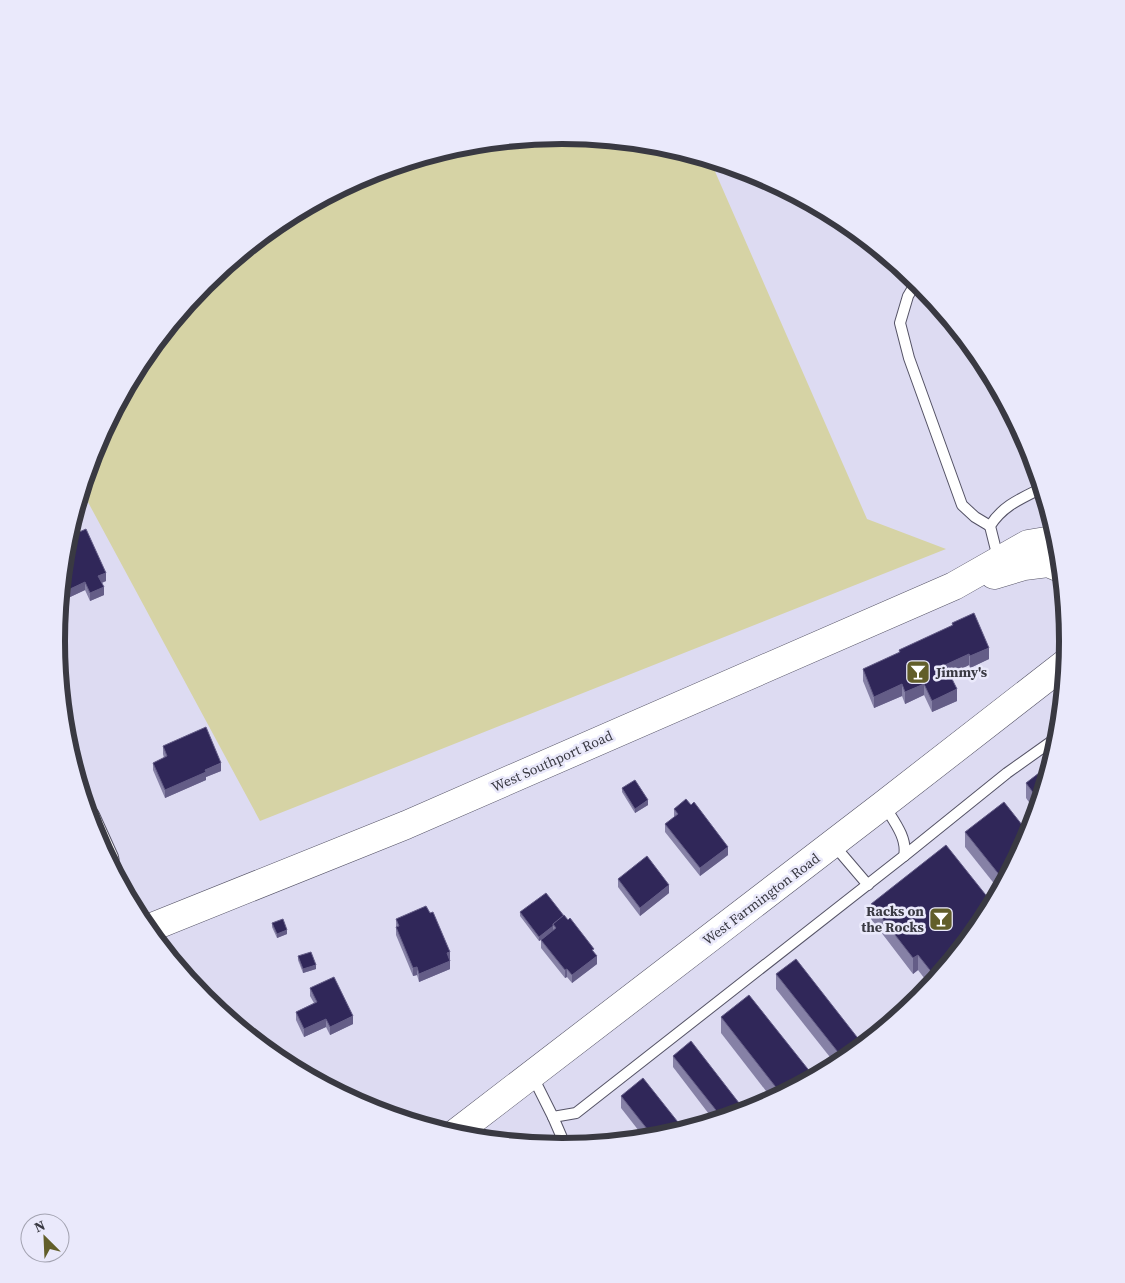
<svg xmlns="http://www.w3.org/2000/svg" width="1125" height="1283" font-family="'Source Serif 4',serif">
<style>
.green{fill:#d6d3a5}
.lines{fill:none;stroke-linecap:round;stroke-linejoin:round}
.service-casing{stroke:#555366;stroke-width:12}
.minor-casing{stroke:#555366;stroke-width:23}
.secondary-casing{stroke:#555366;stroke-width:29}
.service{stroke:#fff;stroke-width:10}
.minor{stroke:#fff;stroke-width:21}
.secondary{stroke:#fff;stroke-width:28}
.wall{fill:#8681a6}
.shaded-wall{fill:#645d87}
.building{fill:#302759;stroke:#645d87}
.labels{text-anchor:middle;stroke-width:5;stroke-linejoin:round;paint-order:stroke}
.poi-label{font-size:14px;font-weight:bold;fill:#393942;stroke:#eae9fb;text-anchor:start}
.street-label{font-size:14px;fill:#393942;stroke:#eae9fb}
.rim{fill:none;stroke:#393942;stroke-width:6}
</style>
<rect width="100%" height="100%" fill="#dddbf2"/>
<path class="green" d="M563,135L662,145L710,160L867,519L946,549L260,821L82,491L95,448L142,360L205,283L281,220L369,174L464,145Z"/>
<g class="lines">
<g class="service-casing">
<g id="service">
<path d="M917,281L908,296L900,323L909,358L962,505L975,517L990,526"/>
<path d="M998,558L990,526C1002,506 1022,498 1042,488"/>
<path d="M833,844L868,885"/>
<path d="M904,856L1007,773L1059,736"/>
<path d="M532,1075L553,1117L576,1113L904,856C908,838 893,820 884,805"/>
<path d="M553,1117L566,1147"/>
</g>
</g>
<g class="minor-casing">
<path id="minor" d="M89,817L108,859"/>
</g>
<g class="secondary-casing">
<g id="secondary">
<path d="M994,575L1024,566L1048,563L1062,569"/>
<path d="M147,929L406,825L954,586L1028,544L1058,539"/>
<path d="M453,1135L883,805L1067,662"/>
</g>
</g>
<use href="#service" class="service"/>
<use href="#minor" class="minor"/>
<use href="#secondary" class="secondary"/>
</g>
<g class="wall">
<path d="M66,542L106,581L102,583L104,595L90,601L85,590L68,598L62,585Z"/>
<path d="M952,623L989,659L970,668L969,665L950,675L957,701L932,712L924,695L905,704L902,696L874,708L863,681V669L899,653V650L952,626Z"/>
<path d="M163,746L221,771L206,777V780L165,798L153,770V763L164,758L163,754Z"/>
<path d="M1052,763L1037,813L1026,798V783Z"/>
<path d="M622,788L648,805L635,813L622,792Z"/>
<path d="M674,809L728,855L700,876L665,832V824L674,817Z"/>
<path d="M965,832L1030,835L1000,891L965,847Z"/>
<path d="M618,879L669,893L640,916L618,887Z"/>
<path d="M871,904L989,908L983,923L931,987L918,970L913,974L871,919Z"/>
<path d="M520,912L564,916L594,952L597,964L572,983L567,977L565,978L541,948V940L539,941L520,916Z"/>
<path d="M396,919L450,960V969L419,982L417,975L413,976L396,935Z"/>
<path d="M272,923L287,934L277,938L272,927Z"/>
<path d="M298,956L316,969L303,973L298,960Z"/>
<path d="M776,974L864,1046L844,1063L837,1066L776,989Z"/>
<path d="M310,988L353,1024L330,1035L326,1027L304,1037L296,1020V1012L314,1003L310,996Z"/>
<path d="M721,1017L815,1078L773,1100L721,1033Z"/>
<path d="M673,1056L746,1112L715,1122L673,1067Z"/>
<path d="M621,1096L661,1138L646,1140L621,1108Z"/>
</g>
<g class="shaded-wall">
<path d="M106,573V581L98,584V576Z"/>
<path d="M85,582V590L68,598V590Z"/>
<path d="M104,587V595L90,601V593Z"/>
<path d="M989,648V659L970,668V656Z"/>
<path d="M969,654V665L945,677V665Z"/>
<path d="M902,684V696L874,708V697Z"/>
<path d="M924,684V695L905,704V692Z"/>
<path d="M957,689V701L932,712V701Z"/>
<path d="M221,763V771L206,777V780L165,798V790L205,770Z"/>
<path d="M648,800V805L635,813V809Z"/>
<path d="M728,847V855L700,876V868Z"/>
<path d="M669,885V893L640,916V908Z"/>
<path d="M989,899V912L985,903Z"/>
<path d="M553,926V931L539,941V937Z"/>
<path d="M287,930V934L277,938V934Z"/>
<path d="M450,952V960L447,961V953Z"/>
<path d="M918,955V970L913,974V958Z"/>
<path d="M597,956V964L572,983V975Z"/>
<path d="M450,961V969L419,982V974Z"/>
<path d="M316,965V969L303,973V969Z"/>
<path d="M417,967V975L413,976V968Z"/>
<path d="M567,969V977L565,978V970Z"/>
<path d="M353,1016V1024L330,1035V1027Z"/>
<path d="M326,1019V1027L304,1037V1029Z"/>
</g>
<g class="building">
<path d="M86,529L106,573L98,576L104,587L90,593L85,582L68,590L63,578L66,542L68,537Z"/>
<path d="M974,613L989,648L970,656L969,654L945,665L957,689L932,701L924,684L905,692L902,684L874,697L863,669L900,652L899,650L953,625L952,623Z"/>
<path d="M206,727L221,763L205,770L206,772L165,790L153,763L167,756L163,746Z"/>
<path d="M1052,763L1040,802L1026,783Z"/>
<path d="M635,780L648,800L635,809L622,788Z"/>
<path d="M686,799L691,805L694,802L728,847L700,868L665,824L678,814L674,809Z"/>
<path d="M1004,802L1030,835L1005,882L965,832Z"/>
<path d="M946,845L989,899L985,903L990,910L983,923L937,979L918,955L913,958L871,904Z"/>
<path d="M647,856L669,885L640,908L618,879Z"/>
<path d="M546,893L564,916L553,924V926L539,937L520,912Z"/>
<path d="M426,906L430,913L433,912L450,952L447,953L450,961L419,974L417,967L413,968L396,927L399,926L396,919Z"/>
<path d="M564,915L568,920L570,918L594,949L592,950L597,956L572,975L567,969L565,970L541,940L556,928L553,924Z"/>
<path d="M283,919L287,930L277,934L272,923Z"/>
<path d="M311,952L316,965L303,969L298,956Z"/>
<path d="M796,959L864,1046L845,1061L776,974Z"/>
<path d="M334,977L353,1016L330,1027L326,1019L304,1029L296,1012L317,1002L310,988Z"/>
<path d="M749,995L815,1078L782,1095L721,1017Z"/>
<path d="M691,1041L746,1112L723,1119L673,1056Z"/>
<path d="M643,1078L685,1131L661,1138L655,1139L621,1096Z"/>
</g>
<defs>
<g id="bar-square" transform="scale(1.25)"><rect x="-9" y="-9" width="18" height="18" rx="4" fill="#625e2a" stroke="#eae9fb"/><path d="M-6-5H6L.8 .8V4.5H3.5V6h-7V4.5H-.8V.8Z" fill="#fff"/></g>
</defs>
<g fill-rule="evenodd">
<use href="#bar-square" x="918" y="672"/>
<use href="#bar-square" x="941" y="919"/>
</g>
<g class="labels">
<g class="poi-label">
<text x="936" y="677">Jimmy's</text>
<text x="924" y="916" text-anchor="end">Racks on<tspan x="924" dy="16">the Rocks</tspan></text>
</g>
<g class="street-label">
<text transform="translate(552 761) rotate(-24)" y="5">West Southport Road</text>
<text transform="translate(761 899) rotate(-37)" y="5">West Farmington Road</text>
</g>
</g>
<path d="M0 0H1125V1283H0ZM65 641a497 497 0 1 1 994 0a497 497 0 1 1-994 0Z" fill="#eae9fb" fill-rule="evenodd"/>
<path class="rim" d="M65 641a497 497 0 1 1 994 0a497 497 0 1 1-994 0Z"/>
<g transform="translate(45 1238) rotate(336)"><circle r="24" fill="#eae9fb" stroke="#a3a3b1"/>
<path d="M0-4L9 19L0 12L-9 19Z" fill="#625e2a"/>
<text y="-8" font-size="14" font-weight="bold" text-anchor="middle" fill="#393942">N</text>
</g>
</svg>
